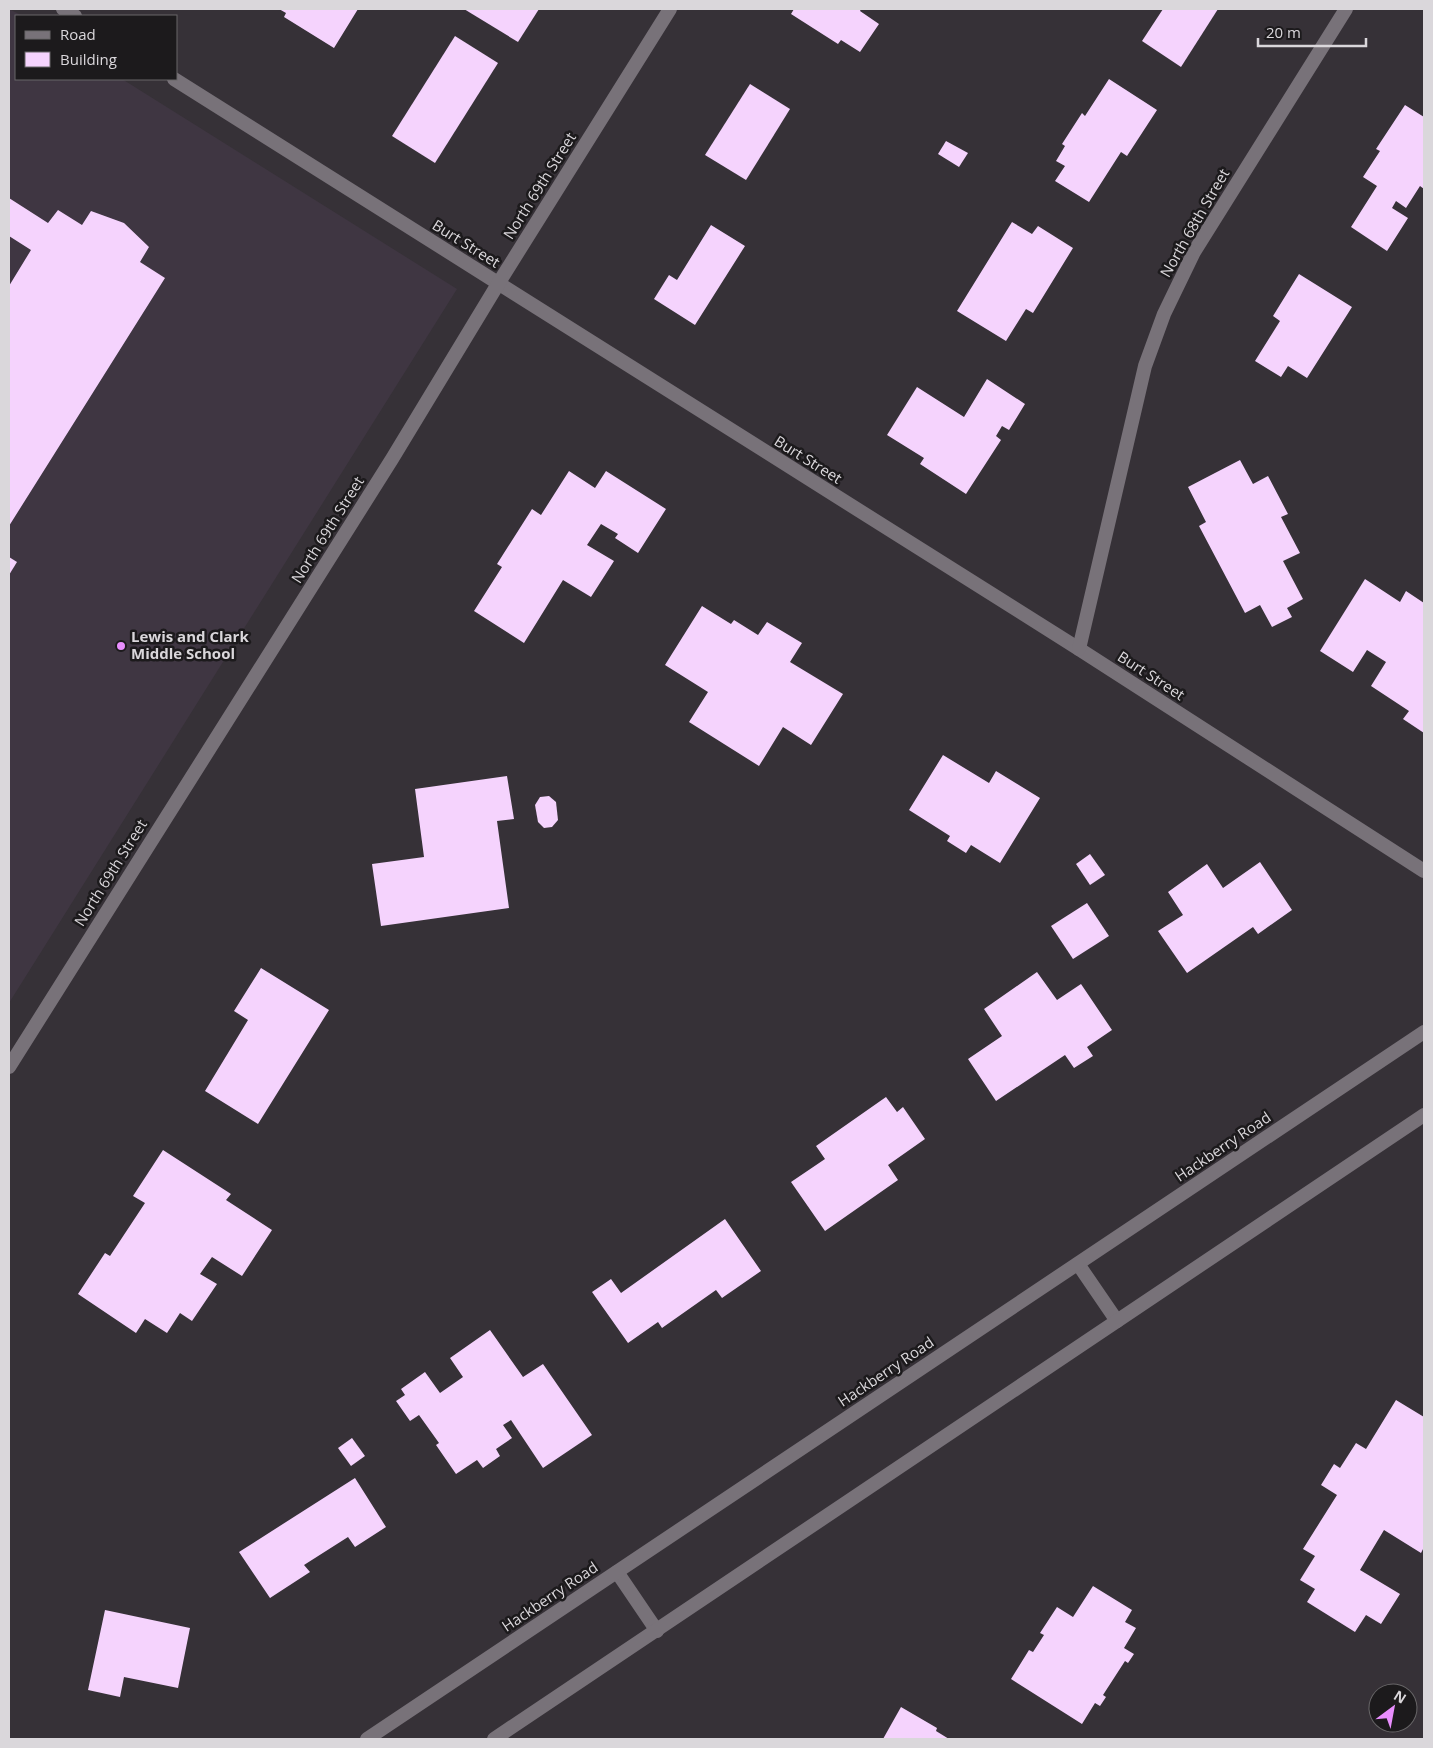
<svg xmlns="http://www.w3.org/2000/svg" width="1433" height="1748" font-family="'Open Sans',sans-serif">
<style>
.built{fill:#3f3642}
.building{fill:#f5d3fd}
.lines{fill:none;stroke-linecap:round;stroke-linejoin:round}
.minor{stroke:#787279;stroke-width:14}
.poi-dot{fill:#e98efe;stroke:#1c1a1c;stroke-width:2}
.labels{text-anchor:middle;stroke-width:5;stroke-linejoin:round;paint-order:stroke}
.street-label{font-size:15px;fill:#dad7db;stroke:#1c1a1c}
.poi-label{font-size:15px;font-weight:bold;fill:#dad7db;stroke:#1c1a1c;text-anchor:start}
</style>
<rect width="100%" height="100%" fill="#363137"/>
<path class="built" d="M9,9L23,16H16V79H122L457,289L9,1003Z"/>
<g class="building">
<path d="M279,9H358L334,48L284,17L286,13Z"/>
<path d="M464,9H539L518,42Z"/>
<path d="M794,9H861L860,11L879,24L860,52L841,40L838,44L791,14Z"/>
<path d="M1163,9H1218L1181,67L1142,41Z"/>
<path d="M455,36L498,63L435,163L392,136Z"/>
<path d="M1109,79L1157,110L1127,156L1121,152L1089,202L1055,181L1065,166L1056,161L1065,146L1062,144L1082,113L1085,116Z"/>
<path d="M750,84L790,109L746,180L705,155Z"/>
<path d="M1405,105L1424,117V189L1420,186L1406,208L1396,201L1392,208L1408,218L1387,251L1351,227L1377,186L1363,177L1380,151L1376,149Z"/>
<path d="M946,141L968,153L959,167L938,154Z"/>
<path d="M9,198L48,223L58,210L82,225L91,211L124,223L149,247L140,262L165,278L9,526V286L31,250L9,236Z"/>
<path d="M1012,222L1032,234L1038,226L1073,248L1033,313L1026,309L1006,341L957,311Z"/>
<path d="M711,225L745,246L695,325L654,299L669,275L677,280Z"/>
<path d="M1299,274L1352,307L1307,378L1288,366L1281,377L1255,361L1280,321L1273,316Z"/>
<path d="M987,379L1025,404L1009,430L1002,426L996,436L1001,440L966,494L920,464L924,458L887,435L917,387L964,417Z"/>
<path d="M1240,460L1253,484L1268,476L1288,514L1281,517L1300,553L1283,561L1303,599L1287,608L1292,617L1272,627L1260,605L1245,613L1199,526L1206,522L1188,487Z"/>
<path d="M569,471L595,488L606,471L666,509L638,553L615,538L618,534L601,524L587,545L614,561L591,597L563,580L524,643L474,611L502,567L497,564L532,509L541,515Z"/>
<path d="M9,557L17,562L9,575Z"/>
<path d="M1365,579L1400,602L1406,591L1424,603V733L1403,719L1409,711L1371,686L1386,662L1367,650L1353,672L1320,651Z"/>
<path d="M702,606L731,624L734,620L758,635L767,622L802,643L790,662L843,694L811,745L783,727L759,766L689,722L708,692L665,665Z"/>
<path d="M943,755L989,783L996,771L1040,798L1000,863L971,845L966,853L947,841L950,836L909,810Z"/>
<path d="M507,776L514,819L497,821L509,908L381,926L372,864L424,857L415,789Z"/>
<path d="M549,796L556,802L558,820L552,827L544,828L538,822L535,805L540,797Z"/>
<path d="M1090,854L1105,875L1090,885L1076,864Z"/>
<path d="M1260,862L1292,910L1258,934L1253,927L1187,973L1158,931L1183,915L1168,892L1207,864L1223,888Z"/>
<path d="M1087,903L1109,936L1073,959L1051,926Z"/>
<path d="M261,968L329,1010L258,1124L205,1091L248,1020L234,1011Z"/>
<path d="M1037,972L1057,1000L1081,984L1112,1030L1087,1047L1093,1056L1074,1068L1065,1055L996,1101L968,1059L1002,1036L984,1009Z"/>
<path d="M886,1097L897,1112L903,1107L925,1139L888,1165L898,1180L825,1231L791,1182L825,1159L816,1146Z"/>
<path d="M163,1150L231,1194L226,1200L272,1230L242,1276L212,1257L200,1274L217,1284L192,1321L180,1313L167,1333L145,1319L136,1333L78,1294L105,1253L110,1256L145,1203L133,1196Z"/>
<path d="M725,1219L761,1271L722,1298L716,1290L662,1328L658,1322L628,1343L592,1292L611,1279L621,1293Z"/>
<path d="M490,1330L523,1377L543,1364L592,1435L543,1468L511,1420L503,1425L512,1438L496,1449L500,1456L483,1468L477,1460L456,1474L436,1445L439,1443L419,1415L410,1421L396,1401L405,1395L401,1389L425,1372L440,1393L463,1377L450,1358Z"/>
<path d="M1396,1400L1424,1417V1547L1421,1553L1384,1530L1360,1570L1400,1594L1381,1624L1366,1615L1355,1632L1307,1602L1315,1589L1300,1580L1315,1556L1303,1549L1337,1495L1321,1485L1334,1464L1340,1468L1356,1443L1366,1449Z"/>
<path d="M352,1438L365,1456L351,1466L338,1448Z"/>
<path d="M355,1478L386,1527L355,1547L348,1537L304,1565L310,1572L270,1598L239,1552Z"/>
<path d="M1093,1586L1132,1610L1125,1622L1136,1628L1124,1648L1134,1654L1128,1663L1125,1661L1103,1695L1106,1697L1100,1706L1095,1703L1082,1724L1011,1679L1029,1650L1033,1652L1044,1635L1040,1633L1057,1607L1073,1617Z"/>
<path d="M105,1610L190,1628L178,1688L124,1677L120,1697L88,1690Z"/>
<path d="M901,1707L937,1728L936,1731L949,1739H883Z"/>
</g>
<g class="lines">
<g class="minor">
<path d="M63,9L75,16"/>
<path d="M174,79L1079,649L1424,871"/>
<path d="M1079,649L1145,366L1164,314L1194,252L1346,9"/>
<path d="M9,1067L392,459L498,284L670,9"/>
<path d="M1078,1264L1117,1321"/>
<path d="M617,1572L657,1631"/>
<path d="M367,1739L1424,1032"/>
<path d="M494,1739L1424,1115"/>
</g>
</g>
<circle class="poi-dot" cx="121" cy="646" r="5"/>
<g class="labels">
<g class="street-label">
<text transform="translate(540 186) rotate(-58)" y="5">North 69th Street</text>
<text transform="translate(1195 223) rotate(-60)" y="5">North 68th Street</text>
<text transform="translate(466 244) rotate(32)" y="5">Burt Street</text>
<text transform="translate(808 460) rotate(32)" y="5">Burt Street</text>
<text transform="translate(328 530) rotate(-58)" y="5">North 69th Street</text>
<text transform="translate(1151 676) rotate(33)" y="5">Burt Street</text>
<text transform="translate(111 873) rotate(-58)" y="5">North 69th Street</text>
<text transform="translate(1223 1147) rotate(-34)" y="5">Hackberry Road</text>
<text transform="translate(886 1372) rotate(-34)" y="5">Hackberry Road</text>
<text transform="translate(550 1597) rotate(-34)" y="5">Hackberry Road</text>
</g>
<g class="poi-label">
<text x="131" y="642">Lewis and Clark<tspan x="131" dy="17">Middle School</tspan></text>
</g>
</g>
<rect width="1433" height="1748" fill="none" stroke="#dad7db" stroke-width="20"/>
<rect x="15" y="15" width="162" height="65" fill="#1c1a1c" stroke="#686668"/>
<rect x="25" y="31" width="25" height="8" fill="#787279" stroke="#686668"/>
<text x="60" y="40" font-size="15" fill="#dad7db">Road</text>
<rect x="25" y="52" width="25" height="15" fill="#f5d3fd" stroke="#686668"/>
<text x="60" y="65" font-size="15" fill="#dad7db">Building</text>
<g transform="translate(1393 1708) rotate(32)"><circle r="24" fill="#1c1a1c" stroke="#686668"/>
<path d="M0-4L9 19L0 12L-9 19Z" fill="#e98efe"/>
<text y="-8" font-size="14" font-weight="bold" text-anchor="middle" fill="#dad7db">N</text>
</g>
<path d="M1258 38v8h108v-8" fill="none" stroke="#dad7db" stroke-width="2.5"/>
<text x="1266" y="38" font-size="15" fill="#dad7db" stroke="#1c1a1c" stroke-width="4" paint-order="stroke">20 m</text>
</svg>
